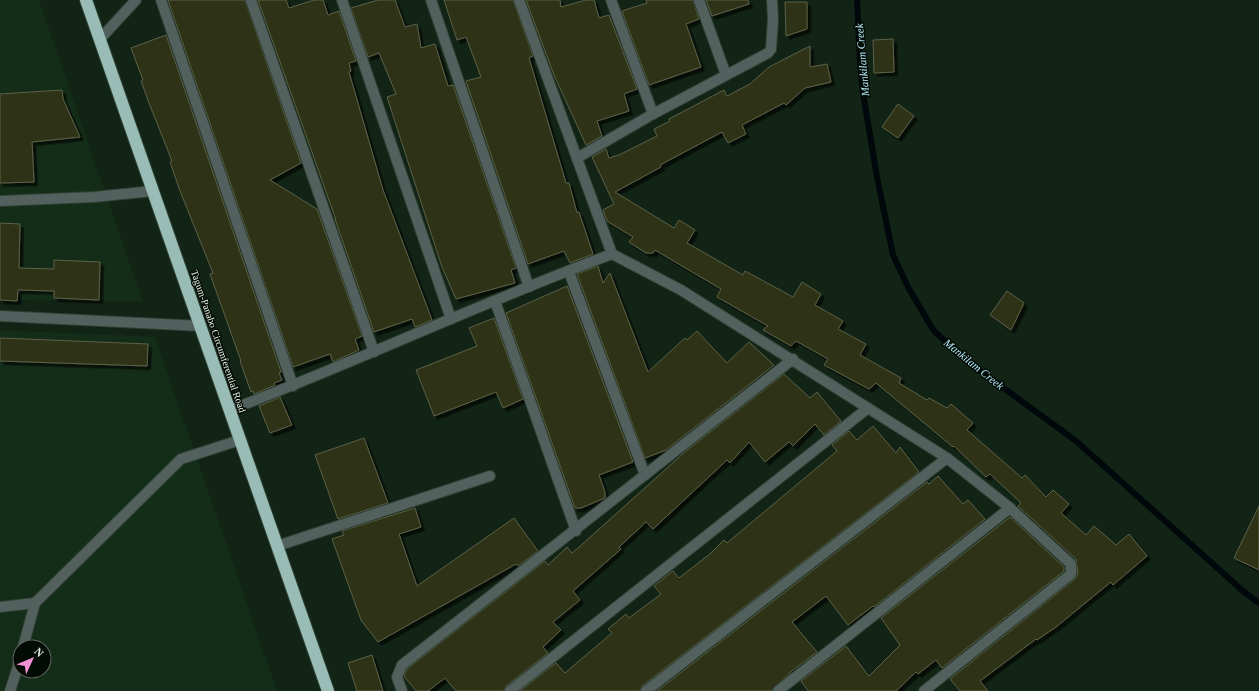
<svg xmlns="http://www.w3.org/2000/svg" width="1259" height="691" font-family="'Times New Roman',serif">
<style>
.built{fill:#142d19;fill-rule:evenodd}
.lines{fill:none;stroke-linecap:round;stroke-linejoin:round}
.stream{stroke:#00080c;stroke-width:6}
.building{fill:#2e3216;stroke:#5d6148;filter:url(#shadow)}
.minor-casing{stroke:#2f4132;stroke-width:12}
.highway-casing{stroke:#2f4132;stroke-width:14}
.minor{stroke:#52605e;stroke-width:10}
.highway{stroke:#99bcb6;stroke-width:12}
.labels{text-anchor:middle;stroke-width:3;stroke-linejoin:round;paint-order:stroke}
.street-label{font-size:10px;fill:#e5f1e6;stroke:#040b05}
.water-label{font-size:11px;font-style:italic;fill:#b7effe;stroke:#040b05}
</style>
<defs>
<filter id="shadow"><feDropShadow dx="3.5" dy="3.5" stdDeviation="0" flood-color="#0009"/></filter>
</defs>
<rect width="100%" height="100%" fill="#112415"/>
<g class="built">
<path d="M0,0H39L143,302L0,300Z"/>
<path d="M0,330L155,337L277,691H0ZM20,647H44V671H20Z"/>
</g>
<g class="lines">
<path class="stream" d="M857,0L860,62L863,93L877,177L893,255L909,289L934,331L968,362L1076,441L1243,591L1259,603"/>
</g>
<g class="building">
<path d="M168,0H245L301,163L270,180L317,209L362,336L355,339L359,350L333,362L330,354L293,367Z"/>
<path d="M258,0H286L289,8L314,0H323L328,15L339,11L356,61L349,63L351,71L349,72L383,190L432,320L415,327L412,319L374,332L335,219L336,220Z"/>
<path d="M378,0H395L405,27L417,24L421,48L435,44L448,86L453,85L516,268L511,270L515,283L456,299L442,267L387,97L396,94L379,53L368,57L351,8Z"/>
<path d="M444,0H513L533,56L529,58L566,183H569L577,213L579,212L593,254L570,263L564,251L528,264L466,81L481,77L466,37L457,40Z"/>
<path d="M526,0H560L561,7L586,0H594L599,18L609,15L637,89L624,94L629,111L597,121L602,136L586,145L554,75Z"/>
<path d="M646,0H693L699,19L686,24L701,67L649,85L622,11L647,3Z"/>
<path d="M706,0H748L749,4L712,16Z"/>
<path d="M785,2H807V29L786,36Z"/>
<path d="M166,35L281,372L279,373L282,380L274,383L275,385L254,394L253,391L251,392L240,361H241L210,274L213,273L180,191L170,162L172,161L149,103L141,81L143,80L131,48Z"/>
<path d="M893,39L894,72L874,73L873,40Z"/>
<path d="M810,46V67L827,64L831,82L805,88L786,105L784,103L742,125L746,134L728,143L722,132L660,165L661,167L615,192L674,228L679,220L695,230L687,243L743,275L745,271L793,297L802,282L821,294L815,305L843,321L838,329L866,344L860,355L901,378L899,383L927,400L929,398L947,408L951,404L973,423L967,430L1022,478L1025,475L1046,497L1053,490L1069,504L1061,513L1086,535L1094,526L1116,545L1129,534L1147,556L1113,585L1111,582L1056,627L1037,640L1036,639L980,681L988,691H960L950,679L1075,579L1078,574L1076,559L1018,506L1021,503L990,474L986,477L954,446L953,447L876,383L869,389L824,365L828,359L796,341L791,346L763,330L768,326L717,297L721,289L655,250L653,253H646L629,242L633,237L607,221L603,210L614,204L592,157L606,149L609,158L619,155L657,136L654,129L670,121L669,119L724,90L727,96L750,84L769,67Z"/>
<path d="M62,90L63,99L80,137L32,142L34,182L0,183V94Z"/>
<path d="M898,104L914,116L898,138L882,127Z"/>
<path d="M0,223L20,224L19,268L54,269V260L100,262L99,300L54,298V291L18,290L17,301L0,300Z"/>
<path d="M598,266L603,283L610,273L648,372L685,338L687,340L697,331L727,363L749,342L774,365L666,450L645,458L577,274Z"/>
<path d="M567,286L633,462L599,475L605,492V498L581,508H575L506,313Z"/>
<path d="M1007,291L1024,303L1011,330L990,315Z"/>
<path d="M494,318L523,399L503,408L496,392L434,416L416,370L477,346L469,328Z"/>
<path d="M0,338L148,344L147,366L0,361Z"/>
<path d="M784,374L810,398L817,392L841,421L824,435L815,424L793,446L789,442L765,462L749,442L730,463L727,460L653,529L646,522L619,547L621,549L573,591L580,600L553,622L561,630L543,647L548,653L506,686L504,691H456L445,678L428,691H416L404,676L407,669L545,561L548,565L567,547L572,553L578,548L686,451Z"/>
<path d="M280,397L292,425L270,433L259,406Z"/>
<path d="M873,426L896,453L900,447L919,472L642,686L640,691H520L556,663L565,673L612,633L608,629L626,614L629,618L661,594L654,586L673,571L679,578L711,553L724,540L727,543L837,451L832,445L849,431L857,440Z"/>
<path d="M364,438L388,503L338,519L315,455Z"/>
<path d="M938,476L963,504L968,500L985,519L874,607L873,606L848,625L826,596L792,622L817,652L793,670L771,691H657L927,482L929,484Z"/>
<path d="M1259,506V570L1234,558Z"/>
<path d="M415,508L421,527L399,534L417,586L514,518L538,551L518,566L516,564L378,642L361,620L332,539L344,535L342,531Z"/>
<path d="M1010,517L1064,567V571L942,668L936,660L918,674L916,672L896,691H808L801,681L846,646L869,676L900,645L881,618Z"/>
<path d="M372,655L383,691H357L348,663Z"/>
</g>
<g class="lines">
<g class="minor-casing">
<g id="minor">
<path d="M161,0L293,386"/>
<path d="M251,0L374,352"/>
<path d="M342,0L451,319"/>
<path d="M431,0L529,287"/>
<path d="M519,0L612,254L681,290L947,458L1010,508L1071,564V574L924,691"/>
<path d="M611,0L653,114"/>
<path d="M699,0L726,75"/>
<path d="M100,39L136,0"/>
<path d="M577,158L653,114L768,53L771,49L773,19L772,0"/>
<path d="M0,201L94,197L153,191"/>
<path d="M569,272L645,475"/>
<path d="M495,301L576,531"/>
<path d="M0,316L201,326"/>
<path d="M230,410C358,361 483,302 612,254"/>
<path d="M277,546L490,476"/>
<path d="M0,607L35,603"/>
<path d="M23,647L35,603L181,459L240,440"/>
<path d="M10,691L20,660"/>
<path d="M402,691L397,677L402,665L793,359"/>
<path d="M510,691L868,408"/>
<path d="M646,691L947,458"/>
<path d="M778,691L1010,508"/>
</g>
</g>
<g class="highway-casing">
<path id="highway" d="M86,0L328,691"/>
</g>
<use href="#minor" class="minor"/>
<use href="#highway" class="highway"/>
</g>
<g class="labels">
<g class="street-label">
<text transform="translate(219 341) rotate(71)" y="4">Tagum-Panabo Circumferential Road</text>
</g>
<g class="water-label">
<text transform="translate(862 60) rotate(-95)" y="4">Mankilam Creek</text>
<text transform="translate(974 364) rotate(39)" y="4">Mankilam Creek</text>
</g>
</g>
<g transform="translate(32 659) rotate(46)"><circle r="19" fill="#040b05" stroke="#5e675f"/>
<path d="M0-3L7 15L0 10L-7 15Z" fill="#f391d5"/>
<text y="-6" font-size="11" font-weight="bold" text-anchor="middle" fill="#e5f1e6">N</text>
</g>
</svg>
